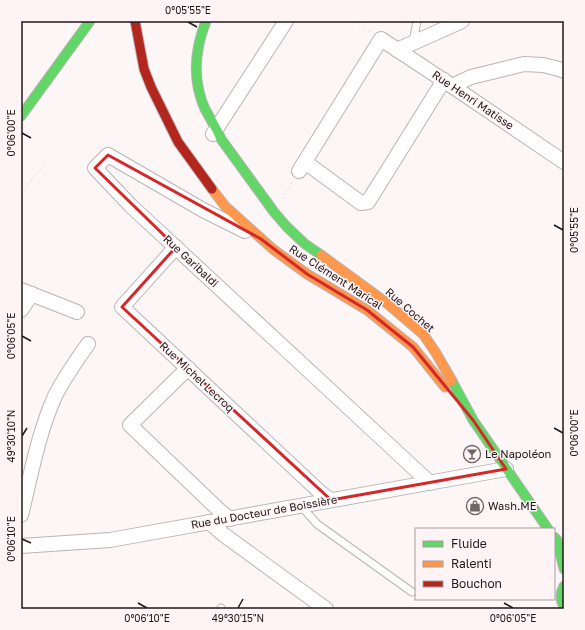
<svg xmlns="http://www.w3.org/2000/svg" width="585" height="630" font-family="'Golos Text',sans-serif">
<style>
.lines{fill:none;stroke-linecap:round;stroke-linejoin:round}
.lane-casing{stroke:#bbb4b5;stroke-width:9}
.street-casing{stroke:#bbb4b5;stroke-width:16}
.fast-casing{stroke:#bbb4b5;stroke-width:11}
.slow-casing{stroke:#bbb4b5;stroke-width:11}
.jam-casing{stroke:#bbb4b5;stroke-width:11}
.path{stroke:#e5e2e3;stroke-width:2;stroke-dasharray:1 3;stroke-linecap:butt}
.lane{stroke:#fffefe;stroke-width:7}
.street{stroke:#fffefe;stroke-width:14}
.fast{stroke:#63d668;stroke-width:9}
.slow{stroke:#ff974d;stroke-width:9}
.jam{stroke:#b3261e;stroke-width:9}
.marked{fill:none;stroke:#d62828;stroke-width:3;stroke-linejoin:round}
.ticks{fill:none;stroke:#201719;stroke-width:1.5}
.labels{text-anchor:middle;stroke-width:3;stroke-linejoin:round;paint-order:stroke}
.street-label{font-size:11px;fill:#201719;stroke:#fef4f6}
.poi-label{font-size:11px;fill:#201719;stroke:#fef4f6;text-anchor:start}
.neatline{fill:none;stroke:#201719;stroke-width:1.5}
.ticks-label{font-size:10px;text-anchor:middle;fill:#201719}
</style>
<rect width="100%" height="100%" fill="#fcf6f7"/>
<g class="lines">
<g class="lane-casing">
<g id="lane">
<path d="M413,42L417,21"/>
<path d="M301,506L317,524L412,592"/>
<path d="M221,609V608"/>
</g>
</g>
<g class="street-casing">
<g id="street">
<path d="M397,50L462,21"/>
<path d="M452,86L471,77L524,64L543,65L559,69L564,71"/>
<path d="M213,134L286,21"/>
<path d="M305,162L361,203L368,202L444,80"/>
<path d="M299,171L381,39L452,86L564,162"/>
<path d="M245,231L203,210L108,155L95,168L131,206L430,483"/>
<path d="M176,247L122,307L321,493L331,500"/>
<path d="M21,290L77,312"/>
<path d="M21,310L32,294"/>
<path d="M188,368L130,425L220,511L230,519"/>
<path d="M21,515C31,475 38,434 55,396C64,378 76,361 88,344"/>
<path d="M209,522L224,535L326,609"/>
<path d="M21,546L110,540L506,469"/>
</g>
</g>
<g class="fast-casing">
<g id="fast">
<path d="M206,21C195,49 192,80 205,109C208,114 211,120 214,125C217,130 219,134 221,139L274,212L287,227L305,244L321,255"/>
<path d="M21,116L90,21"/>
<path d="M452,381L473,420L548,529"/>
<path d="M554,537L557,540L564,569"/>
<path d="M564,586C560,593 560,600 564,607"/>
</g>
</g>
<g class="slow-casing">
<g id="slow">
<path d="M212,189L225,206L274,250L307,274L367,310L413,347L445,387"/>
<path d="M321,255L388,304L423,334L436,353L452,381"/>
</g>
</g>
<g class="jam-casing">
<path id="jam" d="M135,21L144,69L151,87L178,142L212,189"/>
</g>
<g class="path">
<path d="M356,21L371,33"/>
<path d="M21,194L44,164"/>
<path d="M283,198L293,181"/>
</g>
<use href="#lane" class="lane"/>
<use href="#street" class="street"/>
<use href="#fast" class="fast"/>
<use href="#slow" class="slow"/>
<use href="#jam" class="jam"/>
</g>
<path class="marked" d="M108,155L261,239L307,274L367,310L413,347L473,420L506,469L331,500L122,307L176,247L95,168Z"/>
<path class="ticks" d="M188,22L197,27M22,133L31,138M554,225L563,230M22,336L31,341M554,428L563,433M22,436L27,428M22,539L31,543M138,603L147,608M504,603L513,608M238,608L243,599"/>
<defs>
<g id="bar-ring" transform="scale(0.9)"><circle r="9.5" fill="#fef4f6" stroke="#6d6567" stroke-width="1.5"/><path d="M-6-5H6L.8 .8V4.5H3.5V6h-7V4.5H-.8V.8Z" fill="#6d6567"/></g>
<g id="shop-ring" transform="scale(0.9)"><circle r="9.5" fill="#fef4f6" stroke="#6d6567" stroke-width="1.5"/><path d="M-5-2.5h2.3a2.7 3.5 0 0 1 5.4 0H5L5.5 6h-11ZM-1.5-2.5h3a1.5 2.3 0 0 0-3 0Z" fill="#6d6567"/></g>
</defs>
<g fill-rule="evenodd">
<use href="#bar-ring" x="472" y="454"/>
<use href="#shop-ring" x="475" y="506"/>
</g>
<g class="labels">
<g class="street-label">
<text transform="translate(473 100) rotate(34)" y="4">Rue Henri Matisse</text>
<text transform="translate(191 261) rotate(43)" y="4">Rue Garibaldi</text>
<text transform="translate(336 277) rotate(33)" y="4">Rue Clément Marical</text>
<text transform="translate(410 310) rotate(41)" y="4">Rue Cochet</text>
<text transform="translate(197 377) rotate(43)" y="4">Rue Michel Lecroq</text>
<text transform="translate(264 512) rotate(-10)" y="4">Rue du Docteur de Boissière</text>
</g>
<g class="poi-label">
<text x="485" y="458">Le Napoléon</text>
<text x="488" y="510">Wash.ME</text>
</g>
</g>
<rect width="585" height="630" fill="none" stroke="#fef4f6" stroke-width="44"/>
<rect x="415" y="528" width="140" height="72" fill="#fef4f6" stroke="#a59c9e"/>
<rect x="423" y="541" width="20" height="6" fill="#63d668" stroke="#a59c9e"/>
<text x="451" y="548" font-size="12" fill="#201719">Fluide</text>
<rect x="423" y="561" width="20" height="6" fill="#ff974d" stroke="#a59c9e"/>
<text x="451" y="568" font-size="12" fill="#201719">Ralenti</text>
<rect x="423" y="581" width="20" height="6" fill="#b3261e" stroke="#a59c9e"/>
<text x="451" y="588" font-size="12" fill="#201719">Bouchon</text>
<rect x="22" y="22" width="541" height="586" class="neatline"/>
<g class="ticks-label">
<text x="188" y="14">0°05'55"E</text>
<text transform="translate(11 133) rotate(-90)" y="4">0°06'00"E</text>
<text transform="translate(574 230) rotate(-90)" y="4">0°05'55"E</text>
<text transform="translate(11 336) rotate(-90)" y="4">0°06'05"E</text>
<text transform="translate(574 433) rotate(-90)" y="4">0°06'00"E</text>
<text transform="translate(11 436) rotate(-90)" y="4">49°30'10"N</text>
<text transform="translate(11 539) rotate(-90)" y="4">0°06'10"E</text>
<text x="147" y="622">0°06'10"E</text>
<text x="238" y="622">49°30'15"N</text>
<text x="513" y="622">0°06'05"E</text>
</g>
</svg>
